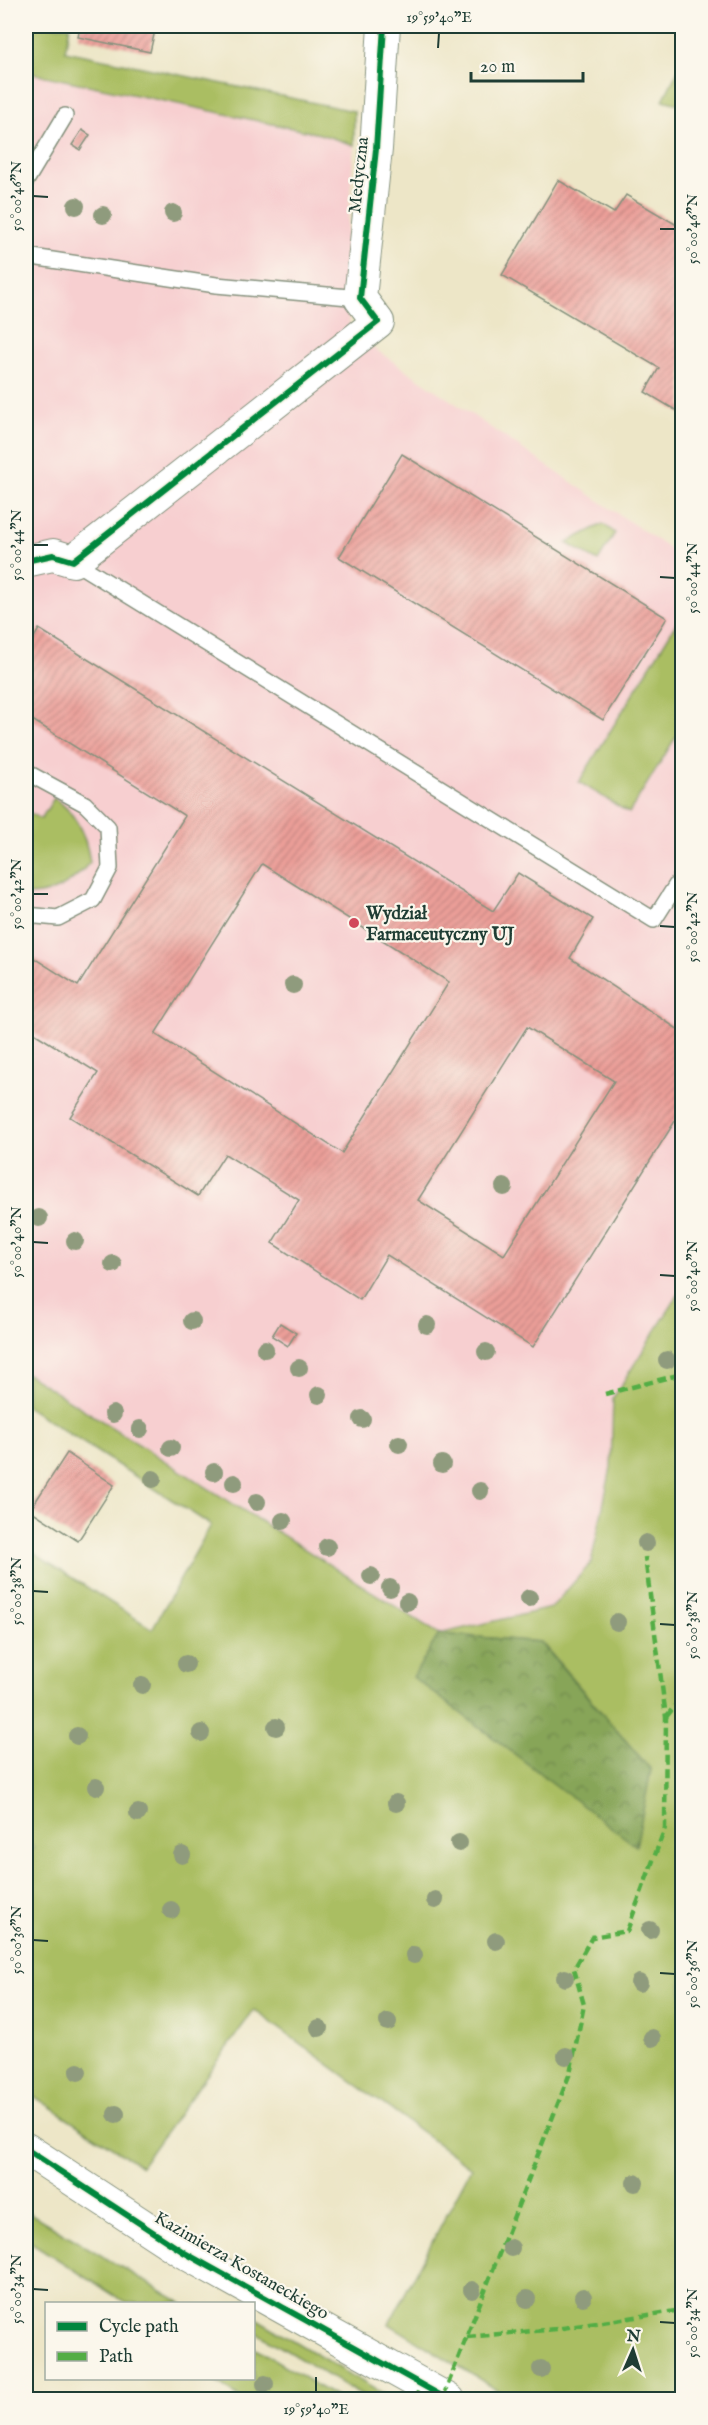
<svg xmlns="http://www.w3.org/2000/svg" width="708" height="2425" font-family="'IM FELL English',serif">
<style>
.built{fill:#f7cfd0}
.green{fill:#aabe62;stroke:#647e4b;stroke-width:1.5;fill-rule:evenodd}
.forest{fill:url(#forest-crowns);stroke:#537146;stroke-width:1.5}
.building{fill:url(#building-hatch);fill-rule:evenodd}
.lines{fill:none;stroke-linecap:round;stroke-linejoin:round}
.service-casing{stroke:#86927e;stroke-width:18}
.minor-casing{stroke:#86927e;stroke-width:34}
.service{stroke:#fff;stroke-width:15}
.minor{stroke:#fff;stroke-width:32}
.quiet{stroke:#52ad45;stroke-width:4.5;stroke-dasharray:9 4.5;stroke-linecap:butt}
.cycleway-casing{stroke:#fbf7ec;stroke-width:10}
.cycleway{stroke:#00873e;stroke-width:6}
.tree{fill:#8f9b7d}
.ticks{fill:none;stroke:#1f3d34;stroke-width:2}
.poi-dot{fill:#d1495b;stroke:#fbf7ec;stroke-width:2}
.labels{text-anchor:middle;stroke-width:4.5;stroke-linejoin:round;paint-order:stroke}
.street-label{font-size:18px;fill:#1f3d34;stroke:#fbf7ec}
.poi-label{font-size:18px;font-weight:bold;fill:#1f3d34;stroke:#fbf7ec;text-anchor:start}
.neatline{fill:none;stroke:#1f3d34;stroke-width:2}
.ticks-label{font-size:15px;text-anchor:middle;fill:#1f3d34}
</style>
<defs>
<pattern id="forest-crowns" width="20" height="18" patternUnits="userSpaceOnUse" patternTransform="scale(1.5)"><rect width="20" height="18" fill="#87a558"/><path d="M2 6a3 3 0 1 1 6 0M12 15a3 3 0 1 1 6 0" fill="none" stroke="#6e884a"/></pattern>
<pattern id="building-hatch" width="6" height="6" patternUnits="userSpaceOnUse" patternTransform="scale(1.5)"><rect width="6" height="6" fill="#ec9f99"/><path d="M-1 1l2-2M0 6l6-6M5 7l2-2" fill="none" stroke="#bf837e"/></pattern>
</defs>
<rect width="100%" height="100%" fill="#fbf7ec"/>
<filter id="ink" filterUnits="userSpaceOnUse"><feTurbulence type="fractalNoise" baseFrequency=".0167" numOctaves="2"/><feDisplacementMap in="SourceGraphic" scale="12" xChannelSelector="R" yChannelSelector="G"/><feConvolveMatrix kernelMatrix="1 2 1 2 8 2 1 2 1" color-interpolation-filters="sRGB"/></filter>
<filter id="wash" filterUnits="userSpaceOnUse"><feTurbulence type="fractalNoise" baseFrequency=".008" numOctaves="4" result="noise"/><feDisplacementMap in="SourceGraphic" scale="24" xChannelSelector="R" yChannelSelector="G"/><feGaussianBlur stdDeviation="1.35" result="paint"/><feColorMatrix in="noise" values="0 0 0 0 0 0 0 0 0 0 0 0 0 0 0 0 0 1.4 0 .05"/><feComposite in="paint" operator="in"/></filter>
<g filter="url(#wash)">
<rect width="100%" height="100%" fill="#ede6c7"/>
<path class="built" d="M26,72L320,134L354,145L343,285L351,333L682,557V1289L613,1398L611,1468L592,1563L551,1608L439,1634L26,1373Z"/>
<g class="green">
<path d="M26,26H70L65,51L354,111V145L320,134L26,72Z"/>
<path d="M682,63V105L663,100Z"/>
<path d="M603,524L615,533L598,561L566,543Z"/>
<path d="M682,614V727L629,813L579,782Z"/>
<path d="M54,798C76,812 86,836 90,862C72,884 54,895 26,895V811L41,819Z"/>
<path d="M682,1289V2399H512L389,2324L471,2168L254,2010L141,2166L26,2091V1859L34,1848L26,1841V1548L152,1629L211,1525L26,1406V1373L439,1634L551,1608L591,1563L611,1468L613,1398ZM439,1634L541,1642L651,1770Z"/>
<path d="M26,2211L182,2303H126L26,2239Z"/>
<path d="M254,2317L391,2399H367L254,2331Z"/>
<path d="M254,2347L339,2399H242L211,2379L254,2378Z"/>
</g>
<path class="forest" d="M439,1634L540,1642L651,1770L636,1846L413,1677Z"/>
<g id="blocks">
<g class="building">
<path d="M80,26H156L150,52L78,37Z"/>
<path d="M82,130L90,135L80,150L72,145Z"/>
<path d="M558,180L614,213L626,195L682,228V414L645,392L659,368L502,275Z"/>
<path d="M402,454L667,618L603,720L339,557Z"/>
<path d="M39,629L493,911L518,873L547,891L593,919L570,958L682,1032V1110L533,1347L387,1255L360,1300L272,1243L299,1200L225,1154L198,1196L70,1117L98,1073L26,1028V953L78,986L185,816L26,716V651ZM262,864L449,982L342,1153L155,1034ZM527,1027L614,1081L504,1255L418,1200Z"/>
<path d="M280,1323L296,1333L288,1346L272,1336Z"/>
<path d="M67,1453L114,1485L78,1541L30,1510Z"/>
</g>
</g>
</g>
<g filter="url(#ink)">
<use href="#blocks" fill-opacity="0" stroke="#86927e" stroke-width="1.5"/>
<g class="lines">
<g class="service-casing">
<g id="service">
<path d="M26,181L65,116"/>
<path d="M26,256L216,285L360,298"/>
<path d="M73,561L654,920L682,876"/>
<path d="M26,772L85,804L108,827L110,868L93,900L58,918L26,915"/>
</g>
</g>
<g class="minor-casing">
<g id="minor">
<path d="M26,561L53,555L73,561L378,322L360,298L376,149L384,26"/>
<path d="M26,2149L185,2253L449,2400"/>
</g>
</g>
<use href="#service" class="service"/>
<use href="#minor" class="minor"/>
<g class="quiet">
<path d="M605,1394L682,1374"/>
<path d="M666,1717L682,1697"/>
<path d="M467,2337L556,2329L682,2310"/>
<path d="M443,2397L570,2073L584,2005L574,1969L592,1937L627,1931L665,1828L666,1717L645,1557"/>
<path d="M415,2400L421,2384"/>
</g>
<g class="cycleway-casing">
<g id="cycleway">
<path d="M26,561L53,555L73,561L378,322L360,298L376,149L384,26"/>
<path d="M26,2149L185,2253L449,2400"/>
</g>
</g>
<use href="#cycleway" class="cycleway"/>
</g>
<g class="tree">
<circle cx="76" cy="206" r="9"/>
<circle cx="173" cy="213" r="9"/>
<circle cx="103" cy="215" r="9"/>
<circle cx="293" cy="985" r="9"/>
<circle cx="504" cy="1187" r="9"/>
<circle cx="39" cy="1218" r="9"/>
<circle cx="75" cy="1241" r="9"/>
<circle cx="113" cy="1264" r="9"/>
<circle cx="192" cy="1321" r="9"/>
<circle cx="427" cy="1325" r="9"/>
<circle cx="265" cy="1349" r="9"/>
<circle cx="486" cy="1352" r="9"/>
<circle cx="667" cy="1360" r="9"/>
<circle cx="299" cy="1368" r="9"/>
<circle cx="319" cy="1395" r="9"/>
<circle cx="113" cy="1414" r="9"/>
<circle cx="362" cy="1419" r="9"/>
<circle cx="140" cy="1429" r="9"/>
<circle cx="399" cy="1444" r="9"/>
<circle cx="171" cy="1448" r="9"/>
<circle cx="442" cy="1464" r="9"/>
<circle cx="214" cy="1472" r="9"/>
<circle cx="153" cy="1479" r="9"/>
<circle cx="234" cy="1483" r="9"/>
<circle cx="480" cy="1491" r="9"/>
<circle cx="257" cy="1502" r="9"/>
<circle cx="283" cy="1521" r="9"/>
<circle cx="646" cy="1543" r="9"/>
<circle cx="327" cy="1547" r="9"/>
<circle cx="371" cy="1576" r="9"/>
<circle cx="390" cy="1588" r="9"/>
<circle cx="529" cy="1598" r="9"/>
<circle cx="407" cy="1602" r="9"/>
<circle cx="617" cy="1622" r="9"/>
<circle cx="186" cy="1664" r="9"/>
<circle cx="142" cy="1685" r="9"/>
<circle cx="276" cy="1727" r="9"/>
<circle cx="201" cy="1733" r="9"/>
<circle cx="77" cy="1736" r="9"/>
<circle cx="96" cy="1787" r="9"/>
<circle cx="396" cy="1803" r="9"/>
<circle cx="138" cy="1813" r="9"/>
<circle cx="459" cy="1843" r="9"/>
<circle cx="182" cy="1855" r="9"/>
<circle cx="435" cy="1900" r="9"/>
<circle cx="171" cy="1910" r="9"/>
<circle cx="650" cy="1930" r="9"/>
<circle cx="496" cy="1941" r="9"/>
<circle cx="414" cy="1955" r="9"/>
<circle cx="565" cy="1978" r="9"/>
<circle cx="639" cy="1983" r="9"/>
<circle cx="388" cy="2022" r="9"/>
<circle cx="319" cy="2028" r="9"/>
<circle cx="652" cy="2038" r="9"/>
<circle cx="566" cy="2056" r="9"/>
<circle cx="78" cy="2072" r="9"/>
<circle cx="116" cy="2114" r="9"/>
<circle cx="635" cy="2183" r="9"/>
<circle cx="511" cy="2248" r="9"/>
<circle cx="472" cy="2290" r="9"/>
<circle cx="583" cy="2297" r="9"/>
<circle cx="527" cy="2299" r="9"/>
<circle cx="541" cy="2369" r="9"/>
<circle cx="265" cy="2384" r="9"/>
</g>
</g>
<path class="ticks" d="M438,48L439,33M33,196L48,197M660,229H675M33,545H48M660,577L675,578M33,894H48M660,926L675,927M33,1242L48,1243M660,1275L675,1276M33,1591L48,1592M660,1624L675,1625M33,1940L48,1941M660,1973L675,1974M33,2289L48,2290M660,2322L675,2323M316,2392V2377"/>
<circle class="poi-dot" cx="354" cy="923" r="6"/>
<g class="labels">
<g class="street-label">
<text transform="translate(358 175) rotate(-84)" y="6">Medyczna</text>
<text transform="translate(242 2265) rotate(30)" y="6">Kazimierza Kostaneckiego</text>
</g>
<g class="poi-label">
<text x="366" y="919">Wydział<tspan x="366" dy="21">Farmaceutyczny UJ</tspan></text>
</g>
</g>
<rect width="708" height="2425" fill="none" stroke="#fbf7ec" stroke-width="66"/>
<rect x="45" y="2302" width="210" height="78" fill="#fbf7ec" stroke="#a3ada2" stroke-width="1.5"/>
<rect x="57" y="2322" width="30" height="9" fill="#00873e" stroke="#a3ada2" stroke-width="1.5"/>
<text x="99" y="2332" font-size="18" fill="#1f3d34">Cycle path</text>
<rect x="57" y="2352" width="30" height="9" fill="#52ad45" stroke="#a3ada2" stroke-width="1.5"/>
<text x="99" y="2362" font-size="18" fill="#1f3d34">Path</text>
<g transform="translate(633 2350) rotate(3)" stroke="#fbf7ec" stroke-width="4.5" paint-order="stroke">
<path d="M0-4.5L10 22L0 15L-10 22Z" fill="#1f3d34"/>
<text y="-9" font-size="16" font-weight="bold" text-anchor="middle" fill="#1f3d34">N</text>
</g>
<path d="M471 72v9h112v-9" fill="none" stroke="#1f3d34" stroke-width="3"/>
<text x="480" y="72" font-size="18" fill="#1f3d34" stroke="#fbf7ec" stroke-width="4.5" paint-order="stroke">20 m</text>
<rect x="33" y="33" width="642" height="2359" class="neatline"/>
<g class="ticks-label">
<text x="439" y="22">19°59'40"E</text>
<text transform="translate(16 196) rotate(-90)" y="5">50°00'46"N</text>
<text transform="translate(692 229) rotate(-90)" y="5">50°00'46"N</text>
<text transform="translate(16 545) rotate(-90)" y="5">50°00'44"N</text>
<text transform="translate(692 578) rotate(-90)" y="5">50°00'44"N</text>
<text transform="translate(16 894) rotate(-90)" y="5">50°00'42"N</text>
<text transform="translate(692 927) rotate(-90)" y="5">50°00'42"N</text>
<text transform="translate(16 1242) rotate(-90)" y="5">50°00'40"N</text>
<text transform="translate(692 1276) rotate(-90)" y="5">50°00'40"N</text>
<text transform="translate(16 1591) rotate(-90)" y="5">50°00'38"N</text>
<text transform="translate(692 1625) rotate(-90)" y="5">50°00'38"N</text>
<text transform="translate(16 1940) rotate(-90)" y="5">50°00'36"N</text>
<text transform="translate(692 1974) rotate(-90)" y="5">50°00'36"N</text>
<text transform="translate(16 2289) rotate(-90)" y="5">50°00'34"N</text>
<text transform="translate(692 2323) rotate(-90)" y="5">50°00'34"N</text>
<text x="316" y="2414">19°59'40"E</text>
</g>
</svg>
